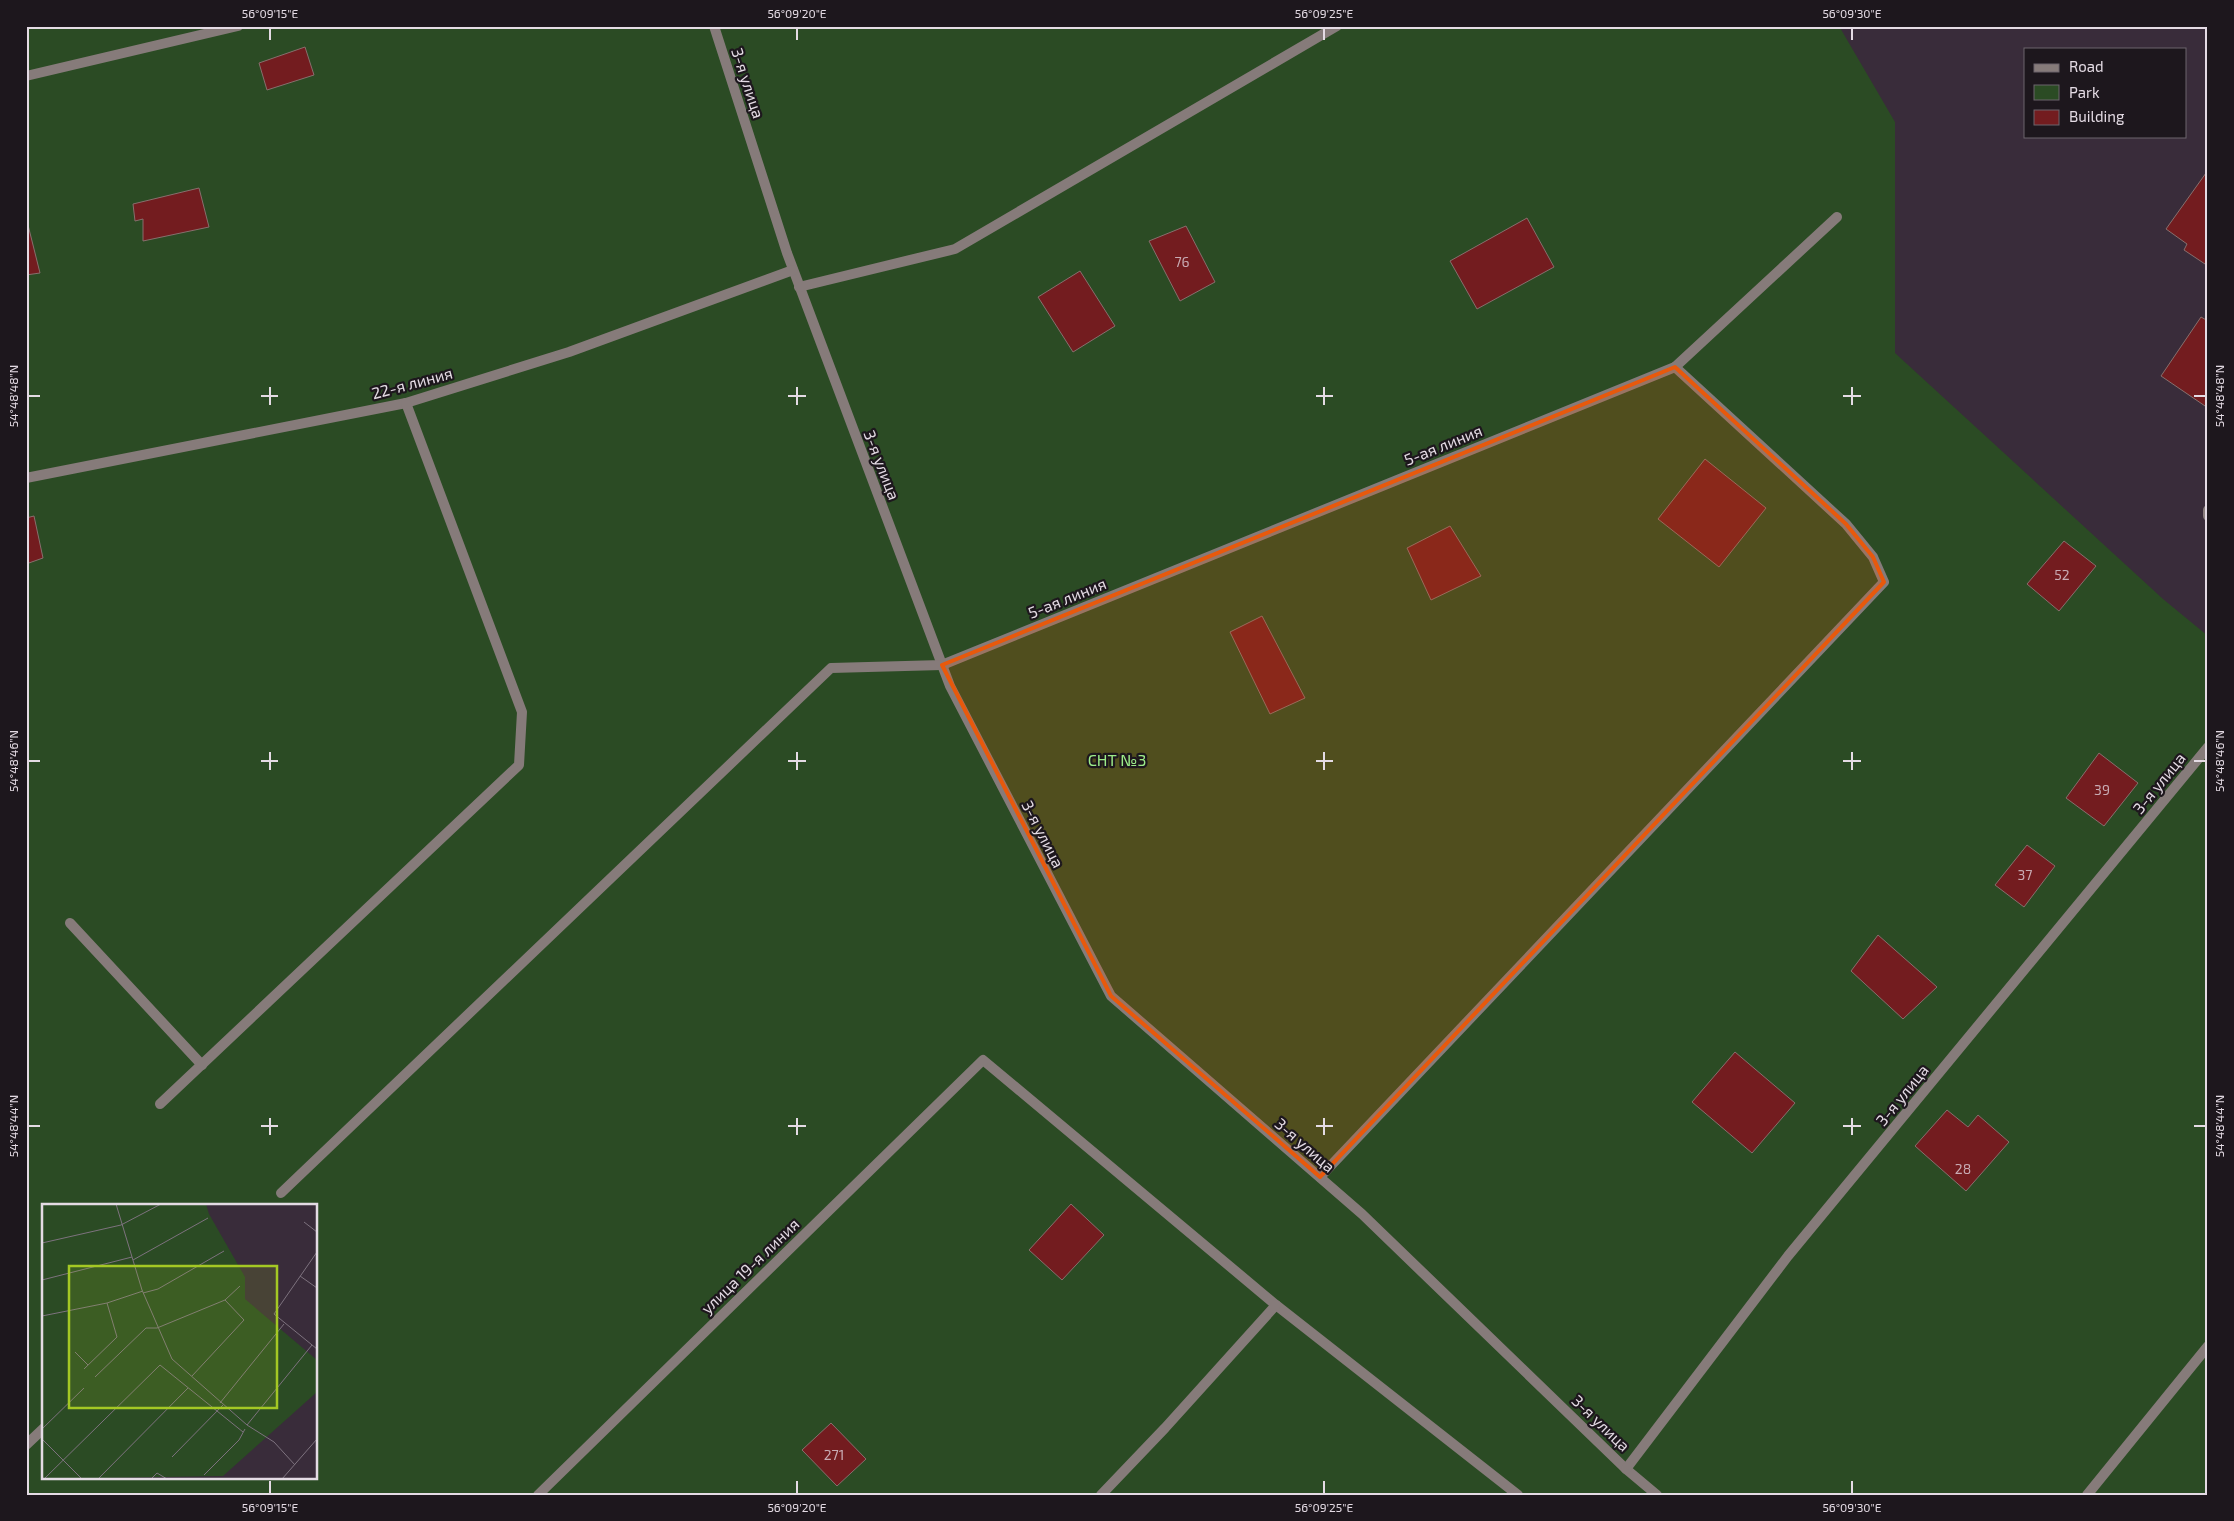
<svg xmlns="http://www.w3.org/2000/svg" width="2234" height="1521" font-family="'Exo 2',sans-serif">
<style>
.green{fill:#2b4b24;fill-rule:evenodd}
.building{fill:#731c1f;stroke:#876f6d}
.lines{fill:none;stroke-linecap:round;stroke-linejoin:round}
.street{stroke:#867b7a;stroke-width:10}
.marked{fill:#e8590c;fill-opacity:0.2;stroke:#e8590c;stroke-width:4;stroke-linejoin:round}
.ticks{fill:none;stroke:#e4dbe4;stroke-width:2}
.labels{text-anchor:middle;stroke-width:4.5;stroke-linejoin:round;paint-order:stroke}
.number-label{font-size:14px;fill:#c8abb3}
.street-label{font-size:16px;fill:#e4dbe4;stroke:#1d171d}
.park-label{font-size:16px;fill:#9ceb89;stroke:#1d171d}
.inset-road{fill:none;stroke:#7d727e;stroke-width:1}
.view{fill:#a4c824;fill-opacity:0.15;stroke:#a4c824;stroke-width:2.5}
.inset-edge{fill:none;stroke:#e4dbe4;stroke-width:2.5}
.neatline{fill:none;stroke:#e4dbe4;stroke-width:2}
.ticks-label{font-size:12px;text-anchor:middle;fill:#e4dbe4}
</style>
<rect width="100%" height="100%" fill="#392c3a"/>
<path class="green" d="M26,26H1839L1895,122V353L2163,599L2208,636V1495H26ZM44,1205H316V1477H44Z"/>
<g class="building">
<path d="M305,47L314,75L267,90L259,63Z"/>
<path d="M2206,173L2208,175V266L2184,250L2187,244L2166,229Z"/>
<path d="M199,188L209,227L143,241V219L135,221L133,204Z"/>
<path d="M1527,218L1554,267L1477,309L1450,261Z"/>
<path d="M26,225H28L40,273L26,275Z"/>
<path d="M1186,226L1215,282L1180,301L1149,241Z"/>
<path d="M1080,271L1115,326L1073,352L1038,297Z"/>
<path d="M2201,317L2208,321V408L2161,376Z"/>
<path d="M1705,459L1766,508L1719,567L1658,519Z"/>
<path d="M34,516L43,558L26,564V518Z"/>
<path d="M1450,526L1481,576L1431,600L1407,548Z"/>
<path d="M2064,541L2096,566L2059,611L2027,584Z"/>
<path d="M1262,616L1305,698L1270,714L1230,632Z"/>
<path d="M2099,753L2138,783L2104,826L2066,798Z"/>
<path d="M2027,845L2055,866L2024,907L1995,885Z"/>
<path d="M1878,935L1937,987L1903,1019L1851,971Z"/>
<path d="M1735,1052L1795,1103L1752,1153L1692,1102Z"/>
<path d="M1947,1110L1968,1127L1978,1115L2009,1142L1966,1191L1915,1146Z"/>
<path d="M1071,1204L1104,1235L1062,1280L1029,1250Z"/>
<path d="M831,1423L866,1459L837,1486L802,1450Z"/>
</g>
<g class="lines">
<g class="street">
<path d="M714,26L787,253L950,686L1111,996L1362,1214L1626,1469L1657,1495"/>
<path d="M26,76L238,26"/>
<path d="M799,287L955,249L1337,26"/>
<path d="M1675,367L1837,217"/>
<path d="M26,478L406,403L569,352L793,270"/>
<path d="M2208,510V516"/>
<path d="M70,923L202,1065"/>
<path d="M160,1104L519,765L522,712L406,403"/>
<path d="M281,1193L831,668L942,665L1675,367L1846,524L1873,557L1884,582L1320,1177"/>
<path d="M26,1445L44,1428"/>
<path d="M1626,1469L1788,1256L2208,747"/>
<path d="M538,1495L983,1060L1276,1305L1518,1495"/>
<path d="M1101,1495L1165,1428L1276,1305"/>
<path d="M2087,1495L2208,1346"/>
</g>
</g>
<path class="marked" d="M1675,367L1846,524L1873,557L1884,582L1320,1177L1111,996L942,665Z"/>
<path class="ticks" d="M270,28V40M797,28V40M1324,28V40M1852,28V40M270,387V405M797,387V405M1324,387V405M1852,387V405M28,396H40M261,396H278M788,396H806M1316,396H1333M1843,396H1861M2194,396H2206M270,752V770M797,752V770M1324,752V770M1852,752V770M28,761H40M261,761H278M788,761H806M1316,761H1333M1843,761H1861M2194,761H2206M270,1118V1135M797,1118V1135M1324,1118V1135M1852,1118V1135M28,1126H40M261,1126H278M788,1126H806M1316,1126H1333M1843,1126H1861M2194,1126H2206M270,1481V1494M797,1481V1494M1324,1481V1494M1852,1481V1494"/>
<g class="labels">
<g class="number-label">
<text x="1182" y="267">76</text>
<text x="2062" y="580">52</text>
<text x="2102" y="795">39</text>
<text x="2025" y="880">37</text>
<text x="1963" y="1174">28</text>
<text x="834" y="1460">271</text>
</g>
<g class="street-label">
<text transform="translate(748 83) rotate(72)" y="6">3-я улица</text>
<text transform="translate(412 383) rotate(-15)" y="6">22-я линия</text>
<text transform="translate(1443 445) rotate(-22)" y="6">5-ая линия</text>
<text transform="translate(882 465) rotate(69)" y="6">3-я улица</text>
<text transform="translate(1067 598) rotate(-22)" y="6">5-ая линия</text>
<text transform="translate(2159 783) rotate(-51)" y="6">3-я улица</text>
<text transform="translate(1043 834) rotate(63)" y="6">3-я улица</text>
<text transform="translate(1902 1095) rotate(-51)" y="6">3-я улица</text>
<text transform="translate(1305 1145) rotate(41)" y="6">3-я улица</text>
<text transform="translate(750 1266) rotate(-44)" y="6">улица 19-я линия</text>
<text transform="translate(1601 1423) rotate(44)" y="6">3-я улица</text>
</g>
<g class="park-label">
<text x="1117" y="766">СНТ №3</text>
</g>
</g>
<g transform="translate(42 1204)">
<rect width="275" height="275" fill="#392c3a"/>
<path d="M0,0H164L167,10L203,73V95L275,156V188L181,272L0,275Z" fill="#2b4b24"/>
<path class="inset-road" d="M74,0L100,86L130,155L205,221L232,238L253,261M262,18L275,28M0,39L79,21L119,0M275,48L232,110L275,145M91,56L166,14M258,72L275,84M0,76L90,53M101,89L116,85L182,47M183,96L198,82M0,112L65,99L101,87M33,148L46,161M42,165L75,133L65,99M53,173L104,124H115L183,96L202,116L150,172M178,199L242,120M205,221L270,141M0,225L42,184M0,235L40,275M130,253L181,201M162,271L197,236L203,225M2,275L118,161L201,228M56,275L146,184M109,275L115,269L125,275M240,275L275,235"/>
<path class="view" d="M27,62H235V204H27Z"/>
<rect width="275" height="275" class="inset-edge"/>
</g>
<rect width="2234" height="1521" fill="none" stroke="#1d171d" stroke-width="55"/>
<rect x="2024" y="48" width="162" height="90" fill="#1d171d" stroke="#6d656d"/>
<rect x="2034" y="64" width="25" height="8" fill="#867b7a" stroke="#6d656d"/>
<text x="2069" y="72" font-size="15" fill="#e4dbe4">Road</text>
<rect x="2034" y="85" width="25" height="15" fill="#2b4b24" stroke="#6d656d"/>
<text x="2069" y="98" font-size="15" fill="#e4dbe4">Park</text>
<rect x="2034" y="110" width="25" height="15" fill="#731c1f" stroke="#6d656d"/>
<text x="2069" y="122" font-size="15" fill="#e4dbe4">Building</text>
<rect x="28" y="28" width="2178" height="1466" class="neatline"/>
<g class="ticks-label">
<text x="270" y="18">56°09'15"E</text>
<text x="797" y="18">56°09'20"E</text>
<text x="1324" y="18">56°09'25"E</text>
<text x="1852" y="18">56°09'30"E</text>
<text transform="translate(14 396) rotate(-90)" y="4">54°48'48"N</text>
<text transform="translate(2220 396) rotate(-90)" y="4">54°48'48"N</text>
<text transform="translate(14 761) rotate(-90)" y="4">54°48'46"N</text>
<text transform="translate(2220 761) rotate(-90)" y="4">54°48'46"N</text>
<text transform="translate(14 1126) rotate(-90)" y="4">54°48'44"N</text>
<text transform="translate(2220 1126) rotate(-90)" y="4">54°48'44"N</text>
<text x="270" y="1512">56°09'15"E</text>
<text x="797" y="1512">56°09'20"E</text>
<text x="1324" y="1512">56°09'25"E</text>
<text x="1852" y="1512">56°09'30"E</text>
</g>
</svg>
